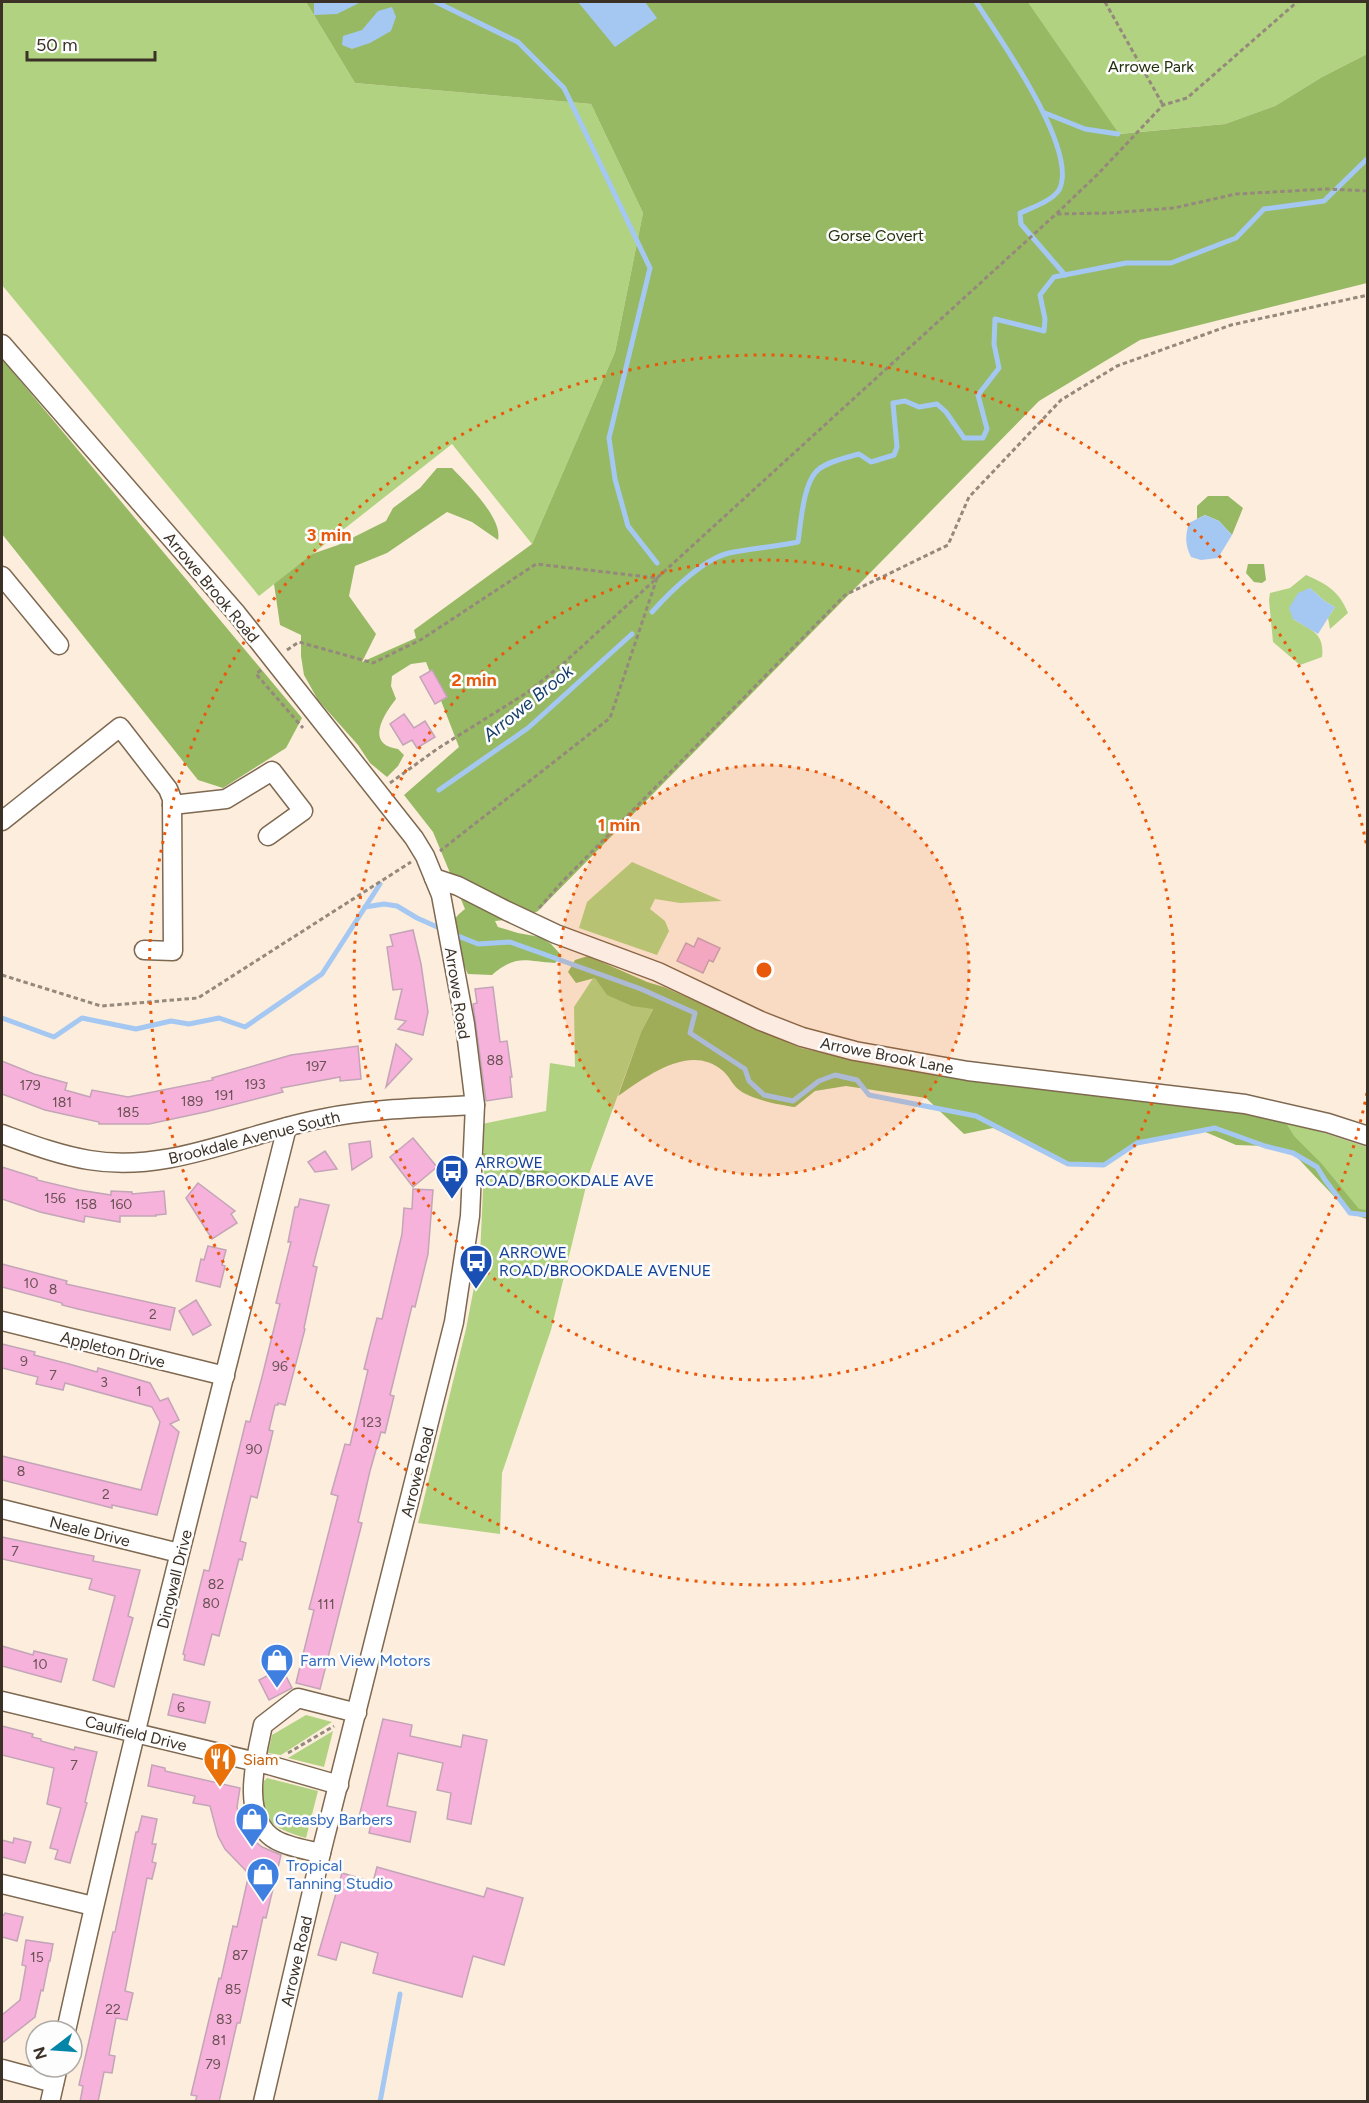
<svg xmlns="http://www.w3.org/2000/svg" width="1369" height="2103" font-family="Figtree,sans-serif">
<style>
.green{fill:#b1d281}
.forest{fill:#97b963}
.water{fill:#a5c8f2}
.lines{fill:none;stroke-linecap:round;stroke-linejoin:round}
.stream{stroke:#a5c8f2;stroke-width:5}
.building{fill:#f6b2db;stroke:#c4a4b7;stroke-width:1.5}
.minor-casing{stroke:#7e6850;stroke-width:21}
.path{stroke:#95897c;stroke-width:3;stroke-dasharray:4.5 3;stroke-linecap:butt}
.minor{stroke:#fff;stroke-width:18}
.ring{fill:none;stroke:#e8590c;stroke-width:3;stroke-dasharray:3 6}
.labels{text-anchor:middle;stroke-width:5;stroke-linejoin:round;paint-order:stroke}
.number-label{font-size:14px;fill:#6a5154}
.park-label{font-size:16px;fill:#23310d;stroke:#fdfdfd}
.street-label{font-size:16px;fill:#3b3127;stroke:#fdfdfd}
.transit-label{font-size:16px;fill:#164399;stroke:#fdfdfd;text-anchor:start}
.shop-label{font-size:16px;fill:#366cbe;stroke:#fdfdfd;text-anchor:start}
.food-label{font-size:16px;fill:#c56008;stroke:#fdfdfd;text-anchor:start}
.water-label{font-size:18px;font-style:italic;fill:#163e6a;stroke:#fdfdfd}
.centre{fill:#e8590c;stroke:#fdfdfd;stroke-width:3}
.ring-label{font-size:18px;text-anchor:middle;font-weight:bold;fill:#e8590c;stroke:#fdfdfd;stroke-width:5;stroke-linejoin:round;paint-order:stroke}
</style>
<rect width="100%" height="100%" fill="#fceddd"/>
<g class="green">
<path d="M2,2H306L355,83L591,104L643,213L615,352L532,544L452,444L259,596L2,285Z"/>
<path d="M1028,2H1367V54L1322,77L1275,106L1225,124L1118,134Z"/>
<path d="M1306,575C1328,585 1339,591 1348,613L1330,629L1328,618L1335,607L1326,602L1310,588L1293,619C1311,630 1325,633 1322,657L1300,665L1273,642L1269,600L1270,593L1290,588Z"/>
<path d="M632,862L722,901L680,903L655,899L650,909L665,921L669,931L657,955L579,928L587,902Z"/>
<path d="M603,963L663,989L641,1032L589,1174L551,1330L502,1473L500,1534L418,1523L466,1329L480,1256L484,1167L482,1124L546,1111L550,1063L575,1067L574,1007Z"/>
<path d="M1259,1117L1309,1128L1367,1147V1219L1350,1213L1293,1153L1265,1146Z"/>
<path d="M306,1715L332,1722L281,1755L268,1753L272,1735Z"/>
<path d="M333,1731L324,1767L288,1758Z"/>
<path d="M267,1778L318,1791L306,1838C271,1828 258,1820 264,1781Z"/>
</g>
<g class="forest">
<path d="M306,2H1028L1119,134L1225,124L1275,106L1322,77L1367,54V283L1140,340L1039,401L538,911L524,918L495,921L498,927L518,933L540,937L551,944L562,956L555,963C524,961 517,954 492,975L468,974C465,969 451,928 453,923C454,918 460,913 465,909L433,832L404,795L459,747L426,662L411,664L392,676L391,686L396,699C383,715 365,745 398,749L404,755L398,766L387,777L370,763L358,745L318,700L304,675L301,656V635L280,625L274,584L312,554L338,545L386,521L393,508L420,488L437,468H452C467,484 503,518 498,540L472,522L447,512L387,553L355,566L349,596L376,634L362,662L416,638L414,630L532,544L615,352L643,213L591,104L355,83Z"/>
<path d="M2,359L302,718L286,748L223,788L198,780L2,534Z"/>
<path d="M1208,496H1228L1243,508L1232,535L1219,521L1205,515L1197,519V506Z"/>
<path d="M1248,564H1264L1266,580L1262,583L1254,582L1246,573Z"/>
<path d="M588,956L647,982L664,987L801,1048L861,1062L963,1079L1249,1114L1286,1123L1294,1136L1321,1163L1359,1209L1367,1210V1219L1350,1213L1293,1153L1265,1146L1236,1145L1203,1131L1137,1143L1104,1165L1068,1164L993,1128L964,1134L926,1098L846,1086L815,1091L795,1107C780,1105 749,1099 738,1089C732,1084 729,1076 723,1071C690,1042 646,1077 618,1096L641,1032L653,1009L632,1006L607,995L595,978L576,983L568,972L575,960Z"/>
<path d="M483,1153L497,1155L506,1162L577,1178L586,1188L484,1167Z"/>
</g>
<g class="water">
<path d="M314,2H361L337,14L314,15Z"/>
<path d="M578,2H645L657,18L615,47Z"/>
<path d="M392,7L396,17L391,31L370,43L352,49L342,45L343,36L362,30L378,11Z"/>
<path d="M1205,515L1219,521L1232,535L1218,558L1201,560L1191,557C1185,545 1185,536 1189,523Z"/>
<path d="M1310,588L1326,602L1335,607L1318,634L1293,619L1289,608L1298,593Z"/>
</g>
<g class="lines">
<g class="stream">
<path d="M436,2L518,42L564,88L650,268L609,438L615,479L628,526L657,563"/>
<path d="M976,2C998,36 1080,151 1059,190C1052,201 1031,208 1020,213L1021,224L1065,275"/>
<path d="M1045,113L1085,129L1118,134"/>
<path d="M652,612C669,593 703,559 729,553C751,548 775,547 798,542C801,523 803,481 819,469C830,461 845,458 859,454L871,462L894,455L897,447L893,403L905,401L919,407L937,404L946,412L964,438H983L987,429L978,395L999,368L994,344L995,319L1044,331L1045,319L1040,295L1054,277L1126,263H1171L1236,238L1264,209L1324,201L1368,158"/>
<path d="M439,790L528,728L632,634"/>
<path d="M365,907L384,904L397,906L417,918L444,930"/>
<path d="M453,934L478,944L510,942L641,989L695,1013L690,1033L745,1069L749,1081L764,1095L793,1101L819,1081L835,1075L857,1080L869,1095L976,1116L1068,1164L1104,1165L1137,1143L1215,1128L1265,1146L1293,1153L1317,1167L1325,1180L1350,1213L1368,1215"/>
<path d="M2,1018L54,1037L82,1018L136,1029L171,1021L189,1024L219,1018L245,1027L322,974L380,884"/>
<path d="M380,2102L400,1994"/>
</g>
</g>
<g class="building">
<path d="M432,670L447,697L435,704L420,677Z"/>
<path d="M404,714L414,728L425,721L435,737L417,748L412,740L403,745L390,724Z"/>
<path d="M413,930L421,964L428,1012L423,1035L398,1029L406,1021L395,1019L402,989L393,990L387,947L393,946L390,935Z"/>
<path d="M698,938L720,948L713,962L709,960L703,973L677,961L686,943L694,947Z"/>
<path d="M493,987L500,1042L507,1041L512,1077H510L512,1097L486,1101L473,1004L477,1003L475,989Z"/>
<path d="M396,1044L412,1059L386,1087Z"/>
<path d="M358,1046L361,1079L340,1081V1077L281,1088L283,1092L205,1112L149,1124H99V1122L45,1110L2,1094V1061L34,1074L67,1083L65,1090L90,1097L92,1090L128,1097L213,1080L212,1078L291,1055Z"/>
<path d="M413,1138L437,1167L413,1187L390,1157Z"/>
<path d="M370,1141L372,1157L352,1170L349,1144Z"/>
<path d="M325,1151L337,1169L315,1172L308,1162Z"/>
<path d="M2,1167L37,1178V1180L79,1190L111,1195V1191L132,1192V1194L164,1191L166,1214L156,1215V1216H120V1222L85,1216L84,1222L40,1212L2,1199Z"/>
<path d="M198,1183L235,1211L231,1214L237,1223L212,1239L186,1198Z"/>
<path d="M413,1189L433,1190L428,1254L415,1307L412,1306L390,1395L394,1396L385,1433L381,1432L370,1471L358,1522L362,1523L320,1689L296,1683L314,1610L309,1609L338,1496L331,1494L345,1444L350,1445L368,1370L364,1369L369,1349L377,1318L382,1319L402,1234L404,1208L412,1209Z"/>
<path d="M300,1199L329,1205L313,1266L317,1267L304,1328L305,1329L285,1405L278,1403V1405H275L269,1430L273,1431L257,1498L251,1496L240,1541L246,1543L242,1560L239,1559L219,1636L212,1634L204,1665L184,1660L185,1655L183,1654L204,1570L209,1571L246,1421L250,1422L262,1377L280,1304L276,1303L291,1242H288L295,1207H298Z"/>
<path d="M208,1246L226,1250L222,1265L225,1266L220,1287L196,1281L201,1259L204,1260Z"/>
<path d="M2,1264L67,1281L66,1284L175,1308L170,1330L78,1309L62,1305V1303L2,1287Z"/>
<path d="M196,1300L211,1325L193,1335L179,1311Z"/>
<path d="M2,1344L35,1352L34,1355L69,1364L97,1372L98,1368L150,1383L160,1401L168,1398L179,1420L170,1424L179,1432L157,1515L112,1505V1508L2,1480V1456L141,1490L160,1422L152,1407L65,1383L63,1390L36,1384L38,1377L2,1368Z"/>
<path d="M2,1537L78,1553L94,1556L93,1561L140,1570L128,1616L133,1618L114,1687L93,1680L115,1596L89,1589L92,1579L2,1559Z"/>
<path d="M2,1646L33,1655L34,1651L67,1659L61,1682L2,1666Z"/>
<path d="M282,1668L292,1688L269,1700L259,1680Z"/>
<path d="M173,1694L210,1702L205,1723L168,1715Z"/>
<path d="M383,1719L412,1725L410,1736L461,1747L463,1735L487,1740L471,1824L447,1819L451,1793L437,1790L443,1763L398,1753L387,1806L416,1812L410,1842L369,1833L372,1820L359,1817Z"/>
<path d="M2,1726L33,1734L32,1737L41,1739V1741L74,1750L75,1747L97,1752L85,1802L87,1803L70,1863L55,1859L58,1850L50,1848L61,1808L47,1804L54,1768L2,1755Z"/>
<path d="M152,1765L165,1768V1771L240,1788L237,1807L241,1823L247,1835L262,1847L281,1855L266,1918L263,1917L240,2023H237L219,2102H195L197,2096L191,2095L219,1978L221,1979L233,1926L237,1927L249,1874L225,1849L218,1836L210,1806L193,1803L195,1796L148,1786Z"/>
<path d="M142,1816L157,1819L152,1844H156L152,1862L156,1863L152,1879L147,1878L125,1991L133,1993L127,2020L116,2018L109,2055L115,2056L112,2073L104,2072L98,2102H80L83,2086L79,2085L89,2041L113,1932H115L136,1832H138Z"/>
<path d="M14,1838L31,1842L25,1863L2,1857V1840L13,1843Z"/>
<path d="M377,1867L484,1897L487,1888L523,1898L504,1965L473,1956L462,1997L373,1973L378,1953L341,1942L336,1960L318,1955L342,1873L373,1882Z"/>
<path d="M5,1913L23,1917L17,1941L2,1937V1915H4Z"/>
<path d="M26,1940L53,1944L50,1961H49L43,1991L41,1990L35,2017L2,2043V2015L20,2000L26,1966L22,1965Z"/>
</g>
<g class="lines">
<g class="minor-casing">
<g id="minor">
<path d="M2,344L237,614L414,838L425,856L441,895L465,1024L475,1105L470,1216L454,1322L321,1853L263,2102"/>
<path d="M2,576L59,645"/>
<path d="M172,805L226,799L272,771L303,811L268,836"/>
<path d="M2,821L120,727L168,789L172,799L173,951L144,950"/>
<path d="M434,878L458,886L507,911L556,934L658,972L761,1021L802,1037L855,1051L968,1071L1245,1104L1328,1123L1368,1136"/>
<path d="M2,1134C30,1144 59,1155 89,1160C170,1174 247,1132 325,1118C374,1108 425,1108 475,1105"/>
<path d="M2,1321L225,1376"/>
<path d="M2,1509L179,1553"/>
<path d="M2,1701L269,1765L339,1785"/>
<path d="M321,1853C306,1850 289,1847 276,1840C239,1819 256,1758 263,1725L298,1698L357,1713"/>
<path d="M2,1884L93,1906"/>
<path d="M66,2031C133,1728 212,1428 287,1127"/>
<path d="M2,2069L54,2083"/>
<path d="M50,2102L58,2067"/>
</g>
</g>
<g class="path">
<path d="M1105,2L1163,105"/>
<path d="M1057,214L1109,213L1174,208L1236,194L1327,189L1368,191"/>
<path d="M287,650L299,642L373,663L422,639L536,564L657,578L1056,214L1098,174L1163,105L1187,98L1297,2"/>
<path d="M261,670L256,674L303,728"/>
<path d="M390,783L437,749L528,692L565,662L657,578L610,718L440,851"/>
<path d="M539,908L562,882L845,595L948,545L969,497L1061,400L1117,366L1231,325L1368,295"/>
<path d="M2,975L101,1006L198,998L411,862"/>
<path d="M288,1753L334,1726"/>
</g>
<use href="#minor" class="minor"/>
</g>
<circle cx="764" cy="970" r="205" fill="#e8590c" fill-opacity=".12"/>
<g class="ring">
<circle cx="764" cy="970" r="205"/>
<circle cx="764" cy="970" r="410"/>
<path d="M1367 1093A615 615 0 1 1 1367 847"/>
</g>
<defs>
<g id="bus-pin" transform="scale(1.725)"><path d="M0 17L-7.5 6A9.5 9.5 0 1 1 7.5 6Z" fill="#1a4fb4" stroke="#fdfdfd"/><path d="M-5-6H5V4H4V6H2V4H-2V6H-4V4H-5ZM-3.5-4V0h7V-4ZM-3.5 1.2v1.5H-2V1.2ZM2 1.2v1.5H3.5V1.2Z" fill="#fff"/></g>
<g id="shop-pin" transform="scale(1.725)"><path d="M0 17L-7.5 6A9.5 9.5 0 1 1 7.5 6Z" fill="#3f7fe0" stroke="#fdfdfd"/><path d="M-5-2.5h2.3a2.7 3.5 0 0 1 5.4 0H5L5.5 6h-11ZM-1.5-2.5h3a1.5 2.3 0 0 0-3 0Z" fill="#fff"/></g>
<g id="restaurant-pin" transform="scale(1.725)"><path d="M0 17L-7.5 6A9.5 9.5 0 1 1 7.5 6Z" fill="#e8710a" stroke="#fdfdfd"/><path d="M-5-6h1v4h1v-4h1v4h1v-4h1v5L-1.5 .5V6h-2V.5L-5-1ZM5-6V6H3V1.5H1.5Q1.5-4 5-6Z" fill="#fff"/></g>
</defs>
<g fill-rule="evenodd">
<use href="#bus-pin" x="452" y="1171"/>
<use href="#bus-pin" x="476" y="1261"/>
<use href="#shop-pin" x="277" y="1660"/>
<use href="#restaurant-pin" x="220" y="1759"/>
<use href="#shop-pin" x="252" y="1819"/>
<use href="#shop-pin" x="263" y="1874"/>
</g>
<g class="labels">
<g class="number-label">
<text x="495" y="1065">88</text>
<text x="316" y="1071">197</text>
<text x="255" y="1089">193</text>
<text x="30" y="1090">179</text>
<text x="224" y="1100">191</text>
<text x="192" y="1106">189</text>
<text x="62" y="1107">181</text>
<text x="128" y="1117">185</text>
<text x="55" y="1203">156</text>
<text x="86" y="1209">158</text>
<text x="121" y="1209">160</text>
<text x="31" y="1288">10</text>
<text x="53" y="1294">8</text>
<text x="153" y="1319">2</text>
<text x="24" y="1366">9</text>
<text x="280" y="1371">96</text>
<text x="53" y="1380">7</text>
<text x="104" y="1387">3</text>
<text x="139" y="1396">1</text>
<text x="371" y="1427">123</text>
<text x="254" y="1454">90</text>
<text x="21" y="1476">8</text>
<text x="106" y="1499">2</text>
<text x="15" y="1556">7</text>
<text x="216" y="1589">82</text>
<text x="211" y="1608">80</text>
<text x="326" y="1609">111</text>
<text x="40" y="1669">10</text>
<text x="181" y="1712">6</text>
<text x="74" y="1770">7</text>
<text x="240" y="1960">87</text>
<text x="37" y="1962">15</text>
<text x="233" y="1994">85</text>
<text x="113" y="2014">22</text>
<text x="224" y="2024">83</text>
<text x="219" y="2045">81</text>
<text x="213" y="2069">79</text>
</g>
<g class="park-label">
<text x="1151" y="72">Arrowe Park</text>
<text x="876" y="241">Gorse Covert</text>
</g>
<g class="street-label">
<text transform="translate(212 587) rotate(50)" y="6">Arrowe Brook Road</text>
<text transform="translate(458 993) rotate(81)" y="6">Arrowe Road</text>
<text transform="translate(887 1055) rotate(11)" y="6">Arrowe Brook Lane</text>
<text transform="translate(254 1137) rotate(-14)" y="6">Brookdale Avenue South</text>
<text transform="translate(113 1349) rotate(14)" y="6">Appleton Drive</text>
<text transform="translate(417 1472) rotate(-76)" y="6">Arrowe Road</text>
<text transform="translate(90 1531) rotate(14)" y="6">Neale Drive</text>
<text transform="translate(174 1579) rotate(-76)" y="6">Dingwall Drive</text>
<text transform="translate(136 1733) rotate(14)" y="6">Caulfield Drive</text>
<text transform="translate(296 1961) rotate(-77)" y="6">Arrowe Road</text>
</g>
<g class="transit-label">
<text x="475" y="1168">ARROWE<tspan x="475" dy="18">ROAD/BROOKDALE AVE</tspan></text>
<text x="499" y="1258">ARROWE<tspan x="499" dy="18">ROAD/BROOKDALE AVENUE</tspan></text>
</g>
<g class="shop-label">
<text x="300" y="1666">Farm View Motors</text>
<text x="275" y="1825">Greasby Barbers</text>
<text x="286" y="1871">Tropical<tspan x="286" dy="18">Tanning Studio</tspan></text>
</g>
<g class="food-label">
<text x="243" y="1765">Siam</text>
</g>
<g class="water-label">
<text transform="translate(528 703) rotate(-39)" y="6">Arrowe Brook</text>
</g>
</g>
<circle cx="764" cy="970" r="9" class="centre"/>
<g class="ring-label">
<text x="329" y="541">3 min</text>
<text x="474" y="686">2 min</text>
<text x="619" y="831">1 min</text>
</g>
<rect width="1369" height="2103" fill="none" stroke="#3b3127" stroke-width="6"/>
<g transform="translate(54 2049) rotate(253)"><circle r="28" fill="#fdfdfd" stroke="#afaba7" stroke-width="1.5"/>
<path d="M0-4.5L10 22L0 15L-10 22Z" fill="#0385a8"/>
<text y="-9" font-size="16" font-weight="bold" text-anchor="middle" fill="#3b3127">N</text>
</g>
<path d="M27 51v9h128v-9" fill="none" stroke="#3b3127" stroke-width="3"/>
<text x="36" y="51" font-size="18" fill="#3b3127" stroke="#fdfdfd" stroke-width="4.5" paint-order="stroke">50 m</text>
</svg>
